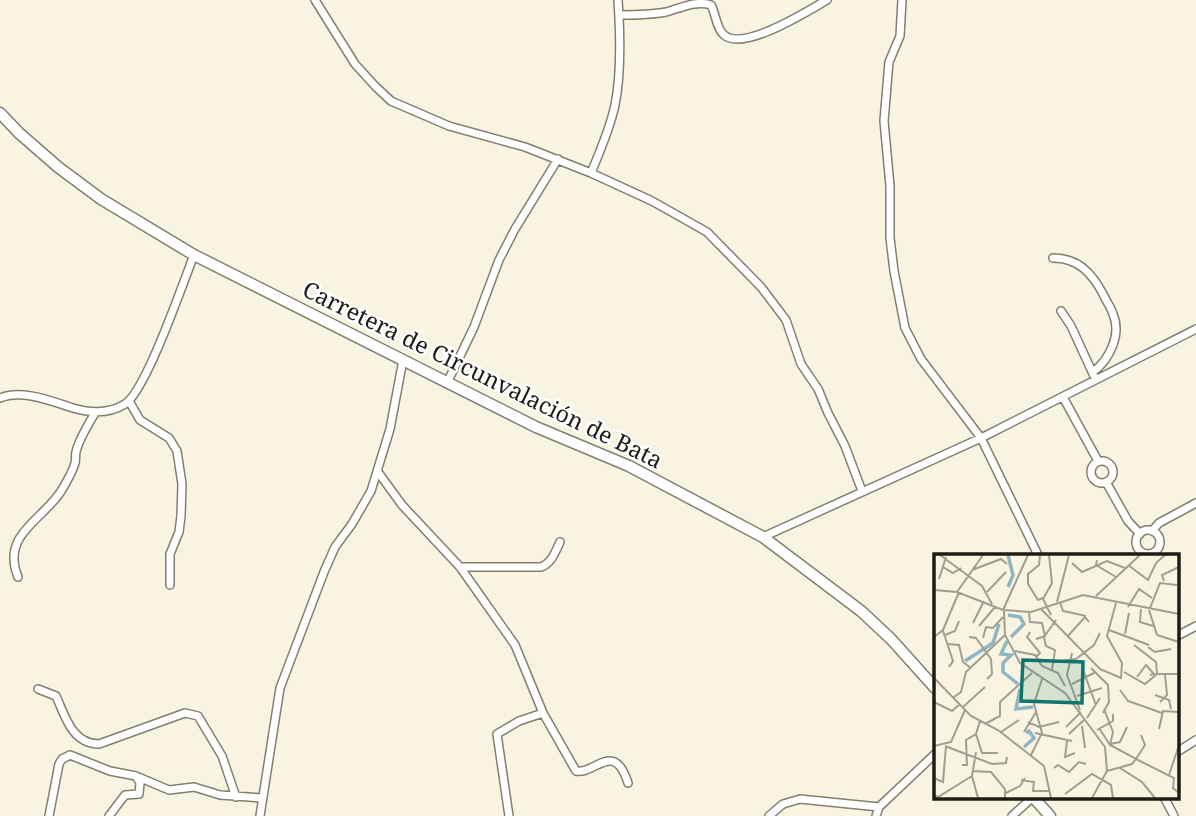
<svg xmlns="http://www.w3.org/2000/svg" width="1196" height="816" viewBox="0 0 1196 816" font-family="'Noto Serif',serif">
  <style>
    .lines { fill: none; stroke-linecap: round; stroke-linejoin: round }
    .minor-casing { stroke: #837f6e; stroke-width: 10 }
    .primary-casing { stroke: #837f6e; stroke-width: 13 }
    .minor { stroke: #fff; stroke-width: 7 }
    .primary { stroke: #fff; stroke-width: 10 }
    .labels { text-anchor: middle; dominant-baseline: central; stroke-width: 5; stroke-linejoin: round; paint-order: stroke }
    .street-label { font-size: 23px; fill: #1e1c16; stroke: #fff }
    .inset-river { fill: none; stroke: #8eb5c1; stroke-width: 3.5 }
    .inset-road { fill: none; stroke: #a19e90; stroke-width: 2 }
    .view { fill: #0f766e; fill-opacity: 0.15; stroke: #0f766e; stroke-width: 3.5 }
    .inset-edge { fill: none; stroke: #1e1c16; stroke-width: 3.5 }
  </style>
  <rect width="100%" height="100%" fill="#f9f4e2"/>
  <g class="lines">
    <!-- minor casing -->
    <g class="minor-casing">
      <path id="minor" d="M315,0l40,64 20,22 16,15 58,25 76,21 66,26 61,28 55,31 54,55 25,33 15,44 17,25 10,24 17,33 17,45
        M902,0l-2,36 -11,26 -5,59 6,65v52l4,33 11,57 16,31 60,79 57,117
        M619,15c16,0 31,0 47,-3 15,-4 30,-12 45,-7 5,9 5,23 13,30 20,17 85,-25 103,-35
        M591,173c9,-22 19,-44 24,-68 6,-29 5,-75 3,-105
        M1053,258c25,0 39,15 50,36 3,7 8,13 10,20 9,21 -4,46 -20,58
        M1061,311l10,15 23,50
        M448,381l26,-54 25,-67 16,-31 43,-70
        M1063,397l35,64
        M0,398c22,-9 51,3 73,10 17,5 36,6 52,-4 21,-13 58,-121 69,-149
        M129,401l11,19 29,18 8,13 5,33 -1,32 -2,16 -9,22v31
        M1091 472a11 11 0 1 1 22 0a11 11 0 1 1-22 0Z
        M378,472l24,33 58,62 55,78 28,68 33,58c19,4 38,-32 52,12
        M1106,482l22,39 12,13
        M1136 542a12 12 0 1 1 24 0a12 12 0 1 1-24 0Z
        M1152,531l7,-8 37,-20
        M763,537l218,-99 215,-109
        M460,567h81c11,-4 14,-15 19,-25
        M18,577c-18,-44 28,-58 45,-89 4,-7 10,-17 12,-25 1,-3 0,-7 1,-11 3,-13 12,-27 19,-39
        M1177,636l19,-10
        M38,689l18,7c9,20 16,48 43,48l86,-31 13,3 24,40 14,41
        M1177,752l19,-12
        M1164,797l10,19
        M49,816l10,-52 3,-5 8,-4 40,16 26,5 33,14 25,-3 26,8 42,3
        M109,816l16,-21 14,-1 1,-11 -4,-7
        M260,816l20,-128 44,-116 11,-25 17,-23 19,-33 19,-62 13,-69
        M509,816l-12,-82 22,-13 24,-8
        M769,816l14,-12 17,-5 79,8
        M876,816l3,-9 56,-53
        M1012,816l21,-19"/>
    </g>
    <!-- primary casing -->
    <g class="primary-casing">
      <path id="primary" d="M0,113l19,20 39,34 43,32 93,56 342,172 93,39 134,71 98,74 30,28 44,49
        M1033,797l17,19"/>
    </g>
    <!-- minor -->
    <use href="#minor" class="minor"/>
    <!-- primary -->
    <use href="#primary" class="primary"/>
  </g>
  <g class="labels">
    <!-- street labels -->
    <g class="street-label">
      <text transform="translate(483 374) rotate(26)">Carretera de Circunvalación de Bata</text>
    </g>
  </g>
  <!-- overview -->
  <g transform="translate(934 554)">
    <rect width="245" height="245" fill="#f9f4e2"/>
    <path class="inset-river" d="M74,33l5,-12 -5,-20M74,61l12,2 4,7 -13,13M73,87l-6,13 10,1 -8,8v9l15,12M31,107l28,-18 6,-19M86,135l-4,20 17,-2M90,193l10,-9 -5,-7 -3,2"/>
    <path class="inset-road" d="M6,1l42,31 10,18M106,1l-1,10 -11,9v10l10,16 5,-2M115,1l3,28 -9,16 8,16M163,6l-1,5 20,12M138,9l10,9 25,-11 18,7M194,11l20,15 8,-17 9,-8M9,13l10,6 8,-5M38,16l29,-11 6,5M5,25l7,-22M230,27l-2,-6 17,-8M0,36l23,2 46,18M23,38l26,-37M53,38l19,-20M162,42l44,-41M123,48l12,-47M126,48l3,9 23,5M194,53l11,-18 13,9M216,54l10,-25 17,2M107,55l59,60 21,9 1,-15 -15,-27 9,-33M207,55l-1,13 13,4M69,56l25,-55M70,56l27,2 52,-17 96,19M215,56l8,25M70,57l1,24 15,28 45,30 40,54 2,24 -15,27M95,59l1,9 12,1 3,13 -9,3M39,69l11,-22M45,72l16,-19M175,76l40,15M9,77l10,30 -4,6M96,78l-3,5 13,16 -4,4M191,80l4,-21M11,81l10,-4 4,-10M223,81l22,7M0,83l9,-7 16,-38M35,83l7,1 15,21 1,15 -5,5M133,83l18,-20 4,5M49,84l3,-11 7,1 10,-11M13,90l12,1 4,17 8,6M214,93l7,5 16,-3M81,97l20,4 7,11 16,7 7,13M138,99l-5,22 13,35M120,108l22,-3 18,-14 6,-12M157,114l17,17 1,17 -6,11M118,116l3,-20 -9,-4 -2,-9 12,-17M149,116l13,35M190,118l21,12 12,-10 -1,-12 -22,-17M223,120h22M203,123l9,-12 8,9 -4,1M0,124l37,38 27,14 46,36 7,32M138,130l24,-12M186,136l8,11 34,12M221,141l14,5 2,9M143,142l25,-8M20,143l7,-5 5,-20 39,-37M0,148l18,9 8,-7M226,148l7,-7 -2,-20M29,153l22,-20M170,155l9,23 -3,13M153,164l13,-20M94,168l11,5 20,-5M51,170l15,-8v-14l32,-29M148,172l3,22M132,173l15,-15M165,174l11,17 26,14 9,-14 -4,-10M225,175l4,-18 16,1M163,176l16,-9v-7M67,178l18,-12M90,178l12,-20M101,179l37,8M42,180l6,19h16M135,180l16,-15M133,187l-2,16 10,-4M176,190l10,-2 7,-15M0,192l17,-4 14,-32M11,192l47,18 14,-1 1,-6M97,201l11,-22 -8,-29 8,-25M28,211h5l-1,-25 10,-6 4,-13M120,214l4,-3 11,7 10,-10 7,2M186,214l22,14 13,16M38,217l19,1 14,17v9M173,217l25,-7 4,-5 38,19 -1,10 6,5M235,221l9,-27M38,222l6,22M0,224l9,4 3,-36M87,226l13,2 -1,9h17M72,239l14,-7 5,-8M131,240l27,-20 19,11 2,13M0,241l4,2 34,-21 4,-24"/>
    <path class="view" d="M89,106l60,2 -1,41 -61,-2z"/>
    <rect width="245" height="245" class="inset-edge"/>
  </g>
</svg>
